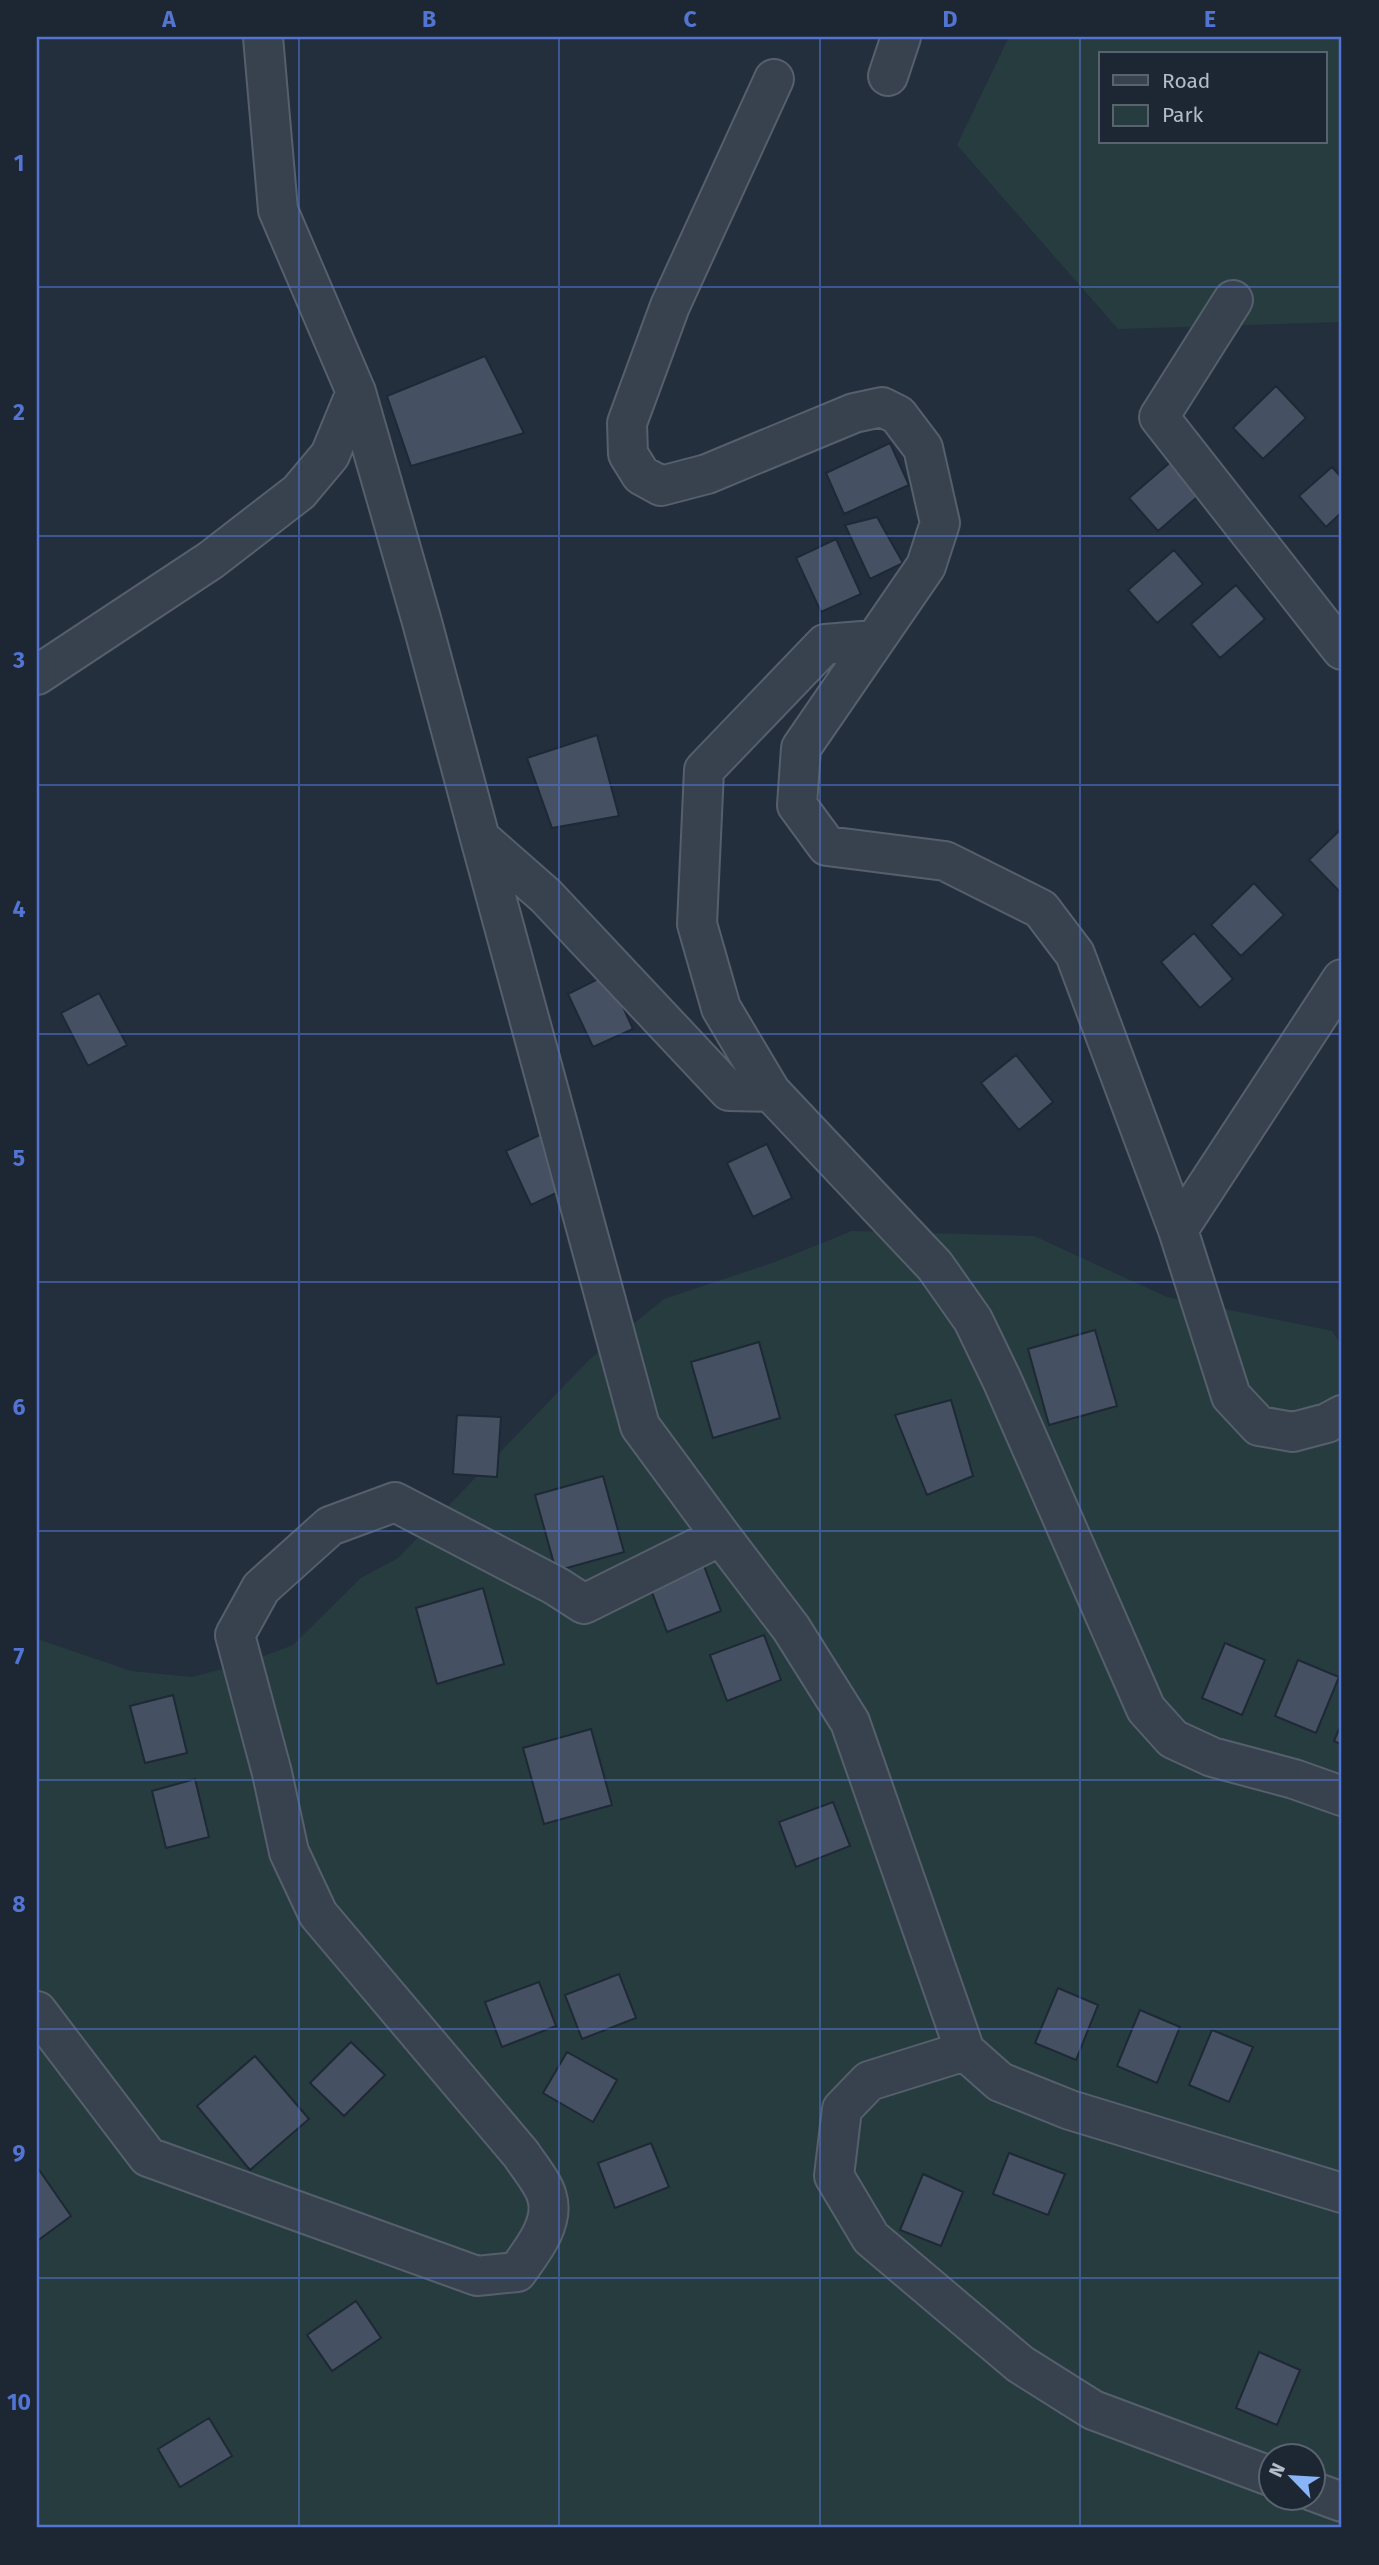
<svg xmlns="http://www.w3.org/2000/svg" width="1379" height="2565" viewBox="0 0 1379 2565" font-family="'Fira Sans',sans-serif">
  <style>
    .green { fill: #263c3f; fill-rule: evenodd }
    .building { fill: #455162; stroke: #1f2835; stroke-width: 2 }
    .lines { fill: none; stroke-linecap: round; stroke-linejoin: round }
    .minor-casing { stroke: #565f6c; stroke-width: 42 }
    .minor { stroke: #38414e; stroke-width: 38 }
    .grid { fill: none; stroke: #5274d3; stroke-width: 2; stroke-opacity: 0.55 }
    .neatline { fill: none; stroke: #5274d3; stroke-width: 2.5 }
    .grid-label { font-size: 23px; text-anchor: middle; font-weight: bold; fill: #5274d3 }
  </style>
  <rect width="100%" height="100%" fill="#242f3e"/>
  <!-- green -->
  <path class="green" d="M1009,37h333v285l-224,7 -161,-184zM1101,54h224v88h-224z
    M852,1231l182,5 133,61 165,34 10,15v1182h-1305v-889l94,32 61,6 53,-14 48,-18 68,-67 37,-20 192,-199 74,-60 111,-37zM1270,2456h42v42h-42z"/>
  <!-- building -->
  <path class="building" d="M485,356l39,77 -113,33 -24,-70z
    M1276,386l30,32 -43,41 -30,-31z
    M890,443l19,42 -65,29 -18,-41z
    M1174,459l29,33 -45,39 -29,-33z
    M1332,467l10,11v34l-16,15 -27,-31z
    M877,517l26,46 -33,16 -25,-54z
    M836,539l25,55 -40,18 -25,-54z
    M1174,550l29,34 -46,39 -29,-33z
    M1236,585l29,34 -45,39 -29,-34z
    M597,735l22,81 -67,12 -25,-70z
    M1342,828v62l-2,2 -31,-32z
    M1254,883l30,32 -43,41 -30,-31z
    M1194,933l39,46 -33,29 -39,-46z
    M608,974l25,55 -40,18 -25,-53z
    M99,993l28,52 -39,21 -27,-53z
    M1016,1055l37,47 -34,28 -38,-47z
    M546,1132l25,54 -40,19 -25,-54z
    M767,1144l25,54 -39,19 -26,-54z
    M1095,1330l22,76 -68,19 -21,-76z
    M759,1342l21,76 -67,20 -22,-76z
    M951,1400l22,76 -46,19 -32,-80z
    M457,1415l44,2 -4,60 -44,-3z
    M603,1476l21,76 -68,19 -21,-76z
    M704,1566l17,45 -54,21 -17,-45z
    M483,1588l21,76 -67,20 -21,-76z
    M764,1635l17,45 -54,21 -17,-46z
    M1225,1643l40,17 -23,55 -40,-17z
    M1298,1660l41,17 -23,56 -41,-17z
    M173,1695l14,58 -42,10 -15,-57z
    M1342,1722v23l-8,-4z
    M591,1729l21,76 -68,19 -21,-76z
    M195,1779l14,58 -43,11 -14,-57z
    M833,1802l17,44 -54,21 -17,-45z
    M619,1974l17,44 -54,21 -17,-44z
    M539,1982l17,44 -54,21 -17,-45z
    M1058,1988l40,17 -22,55 -41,-17z
    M1140,2010l40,17 -23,56 -40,-17z
    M1212,2030l41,17 -24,55 -40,-17z
    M351,2042l34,33 -41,41 -34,-33z
    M567,2052l50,28 -24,42 -50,-29z
    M255,2056l54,63 -59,51 -53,-64z
    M651,2143l18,44 -54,21 -17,-45z
    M1009,2153l56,21 -17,41 -55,-21z
    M37,2167l34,49 -34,25z
    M923,2174l40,18 -22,54 -41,-16z
    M356,2301l25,37 -49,33 -25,-36z
    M1259,2352l41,18 -23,55 -41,-17z
    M209,2418l23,38 -52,31 -22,-38z"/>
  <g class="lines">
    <!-- minor casing -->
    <g class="minor-casing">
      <path id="minor" d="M263,37l15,173 78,182 66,230 58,216 66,58 183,195 42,1
        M888,76l13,-39
        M774,79l-104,227 -43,117 1,31 13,21 20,11 46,-12 147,-61 28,-6 16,8 25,33 17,75 -14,43 -125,182 -4,57 30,41 118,15 96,48 34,45 103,276 53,166 28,30 34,6 34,-9 15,-8
        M1233,300l-74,117 183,233
        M874,640l-49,4 -121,126 -7,154 24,84 50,84 164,174 38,54 29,60 144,329 27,30 39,18 82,22 48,17
        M37,675l174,-115 88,-68 31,-37 26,-63
        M480,838l160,588 81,110
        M1178,1230l164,-251
        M37,2011l111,146 329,119 40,-4c14,-20 38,-48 30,-75 -3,-13 -19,-32 -26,-43l-203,-240 -29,-62 -17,-79 -37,-138 26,-47 69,-62 65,-24 161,84 28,18 137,-68 70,92 59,94 115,329 35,31 70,28 272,83
        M965,2051l-96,30 -27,28 -8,67 37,62 149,126 73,46 177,66
        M1312,2491l30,11"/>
    </g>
    <!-- minor -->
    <use href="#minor" class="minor"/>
  </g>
  <!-- grid -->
  <path class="grid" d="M299,37v2491M559,37v2491M820,37v2491M1080,37v2491M37,287h1305M37,536h1305M37,785h1305M37,1034h1305M37,1282h1305M37,1531h1305M37,1780h1305M37,2029h1305M37,2278h1305"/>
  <!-- border -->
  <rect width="1379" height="2565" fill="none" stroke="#1d2633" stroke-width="77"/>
  <!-- legend -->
  <rect x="1099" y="52" width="228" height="91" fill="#1d2633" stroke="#59626f" stroke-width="2"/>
  <rect x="1113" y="75" width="35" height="10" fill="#38414e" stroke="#59626f" stroke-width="2"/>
  <text x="1162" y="88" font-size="21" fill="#b4bcc9">Road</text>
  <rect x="1113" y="105" width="35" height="21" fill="#263c3f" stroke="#59626f" stroke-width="2"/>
  <text x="1162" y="122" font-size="21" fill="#b4bcc9">Park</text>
  <!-- north arrow -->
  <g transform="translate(1292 2477) rotate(295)"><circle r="33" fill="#1d2633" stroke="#59626f" stroke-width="2"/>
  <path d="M0-5L12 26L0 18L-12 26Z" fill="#8ab4f8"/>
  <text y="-10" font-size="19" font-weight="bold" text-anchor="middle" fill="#b4bcc9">N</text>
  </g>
  <rect x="38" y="38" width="1302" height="2488" class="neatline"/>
  <g class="grid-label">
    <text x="169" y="27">A</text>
    <text x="429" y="27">B</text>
    <text x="690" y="27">C</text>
    <text x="950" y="27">D</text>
    <text x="1210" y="27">E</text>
    <text x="19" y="171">1</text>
    <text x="19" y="420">2</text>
    <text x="19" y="668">3</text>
    <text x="19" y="917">4</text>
    <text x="19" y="1166">5</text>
    <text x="19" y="1415">6</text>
    <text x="19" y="1664">7</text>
    <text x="19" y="1912">8</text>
    <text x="19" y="2161">9</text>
    <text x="19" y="2410">10</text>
  </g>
</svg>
